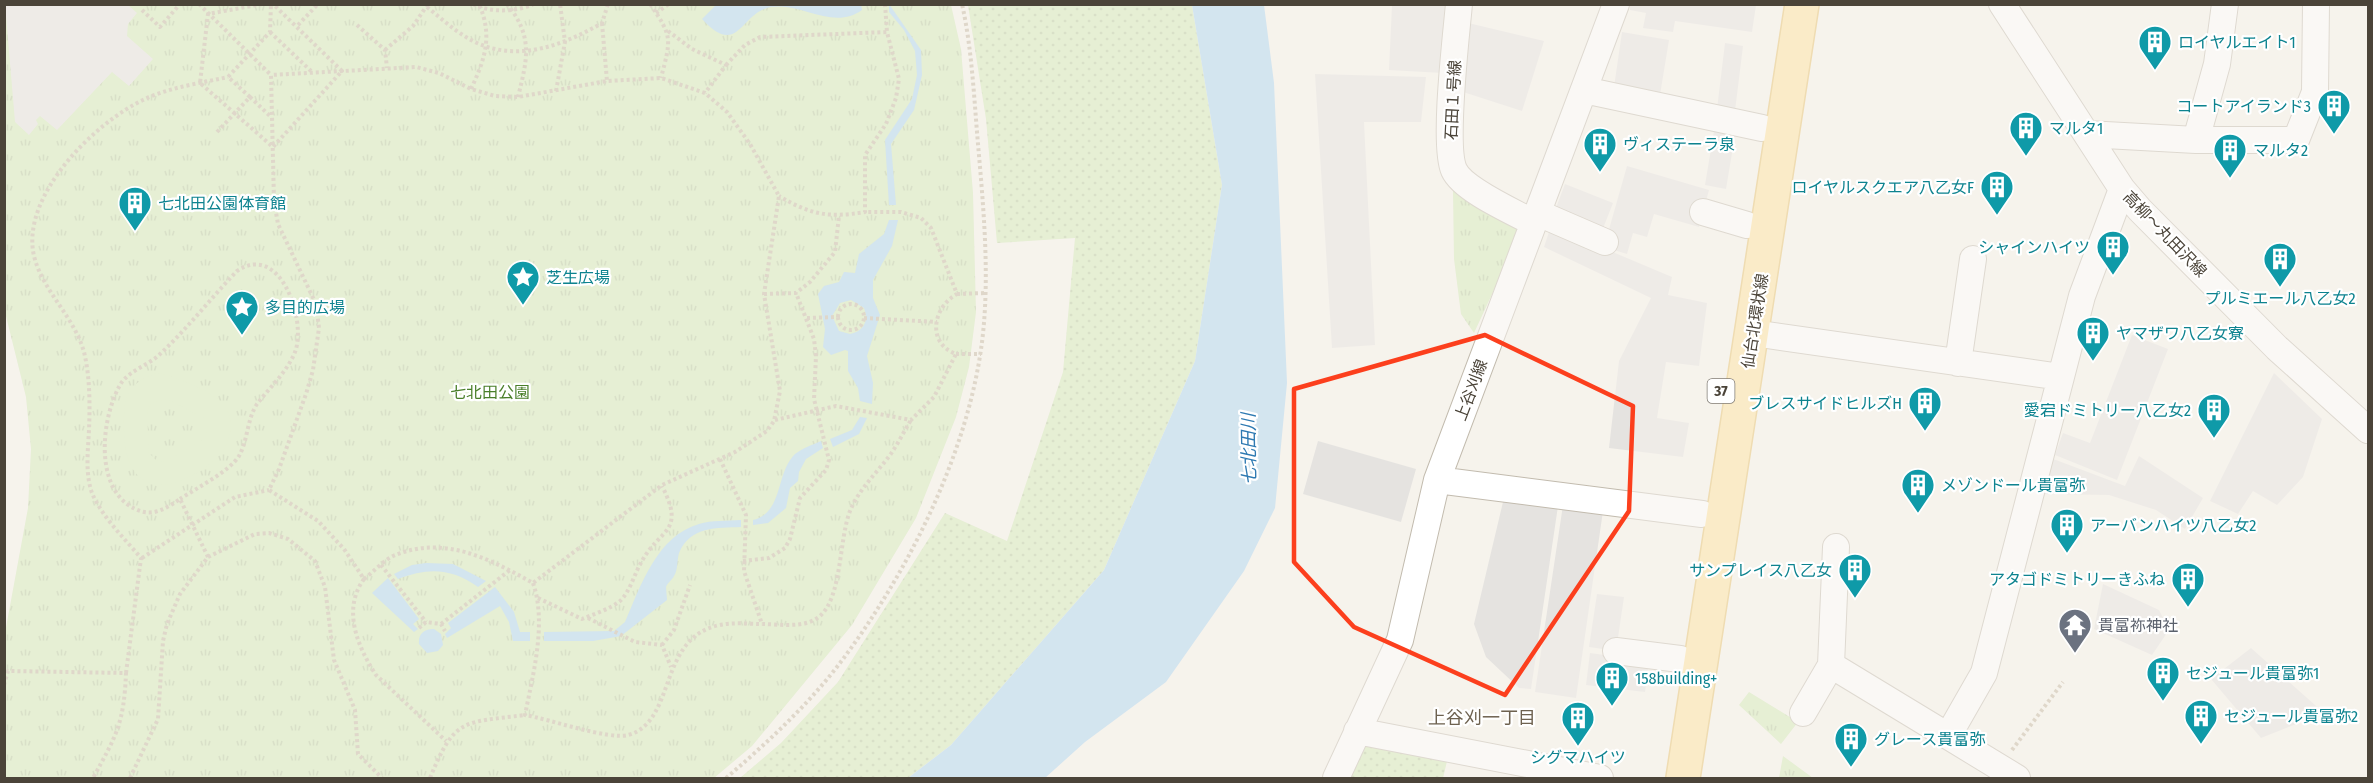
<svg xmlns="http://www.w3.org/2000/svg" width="2373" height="783" viewBox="0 0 2373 783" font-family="'Fira Sans Condensed','Noto Sans JP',sans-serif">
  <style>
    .grass { fill: url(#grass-dots) }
    .park { fill: url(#park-tufts) }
    .pitch { fill: #d2eab5; fill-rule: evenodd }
    .parking { fill: #e5e3e0 }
    .water { fill: #a9d4f2; fill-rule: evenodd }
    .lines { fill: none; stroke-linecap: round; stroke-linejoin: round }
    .minor-casing { stroke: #c2bbae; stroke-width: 28 }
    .major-casing { stroke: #e6c16a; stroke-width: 36 }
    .path { stroke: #c4b79f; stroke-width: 4; stroke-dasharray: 3 3; stroke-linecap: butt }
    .minor { stroke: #fff; stroke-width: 26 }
    .major { stroke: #ffe39c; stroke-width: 33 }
    .marked { fill: none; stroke: #fc3f1d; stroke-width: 4.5; stroke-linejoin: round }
    .labels { text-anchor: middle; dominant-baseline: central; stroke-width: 4.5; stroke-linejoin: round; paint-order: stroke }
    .shield { fill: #fff; stroke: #817c74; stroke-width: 1.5 }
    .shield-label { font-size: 15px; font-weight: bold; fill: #4b4439 }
    .culture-label { font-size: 16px; fill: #0d838f; stroke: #fff; text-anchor: start }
    .street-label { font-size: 16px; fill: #4b4439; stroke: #fff }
    .park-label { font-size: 16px; fill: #4a7f2a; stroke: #fff }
    .worship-label { font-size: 16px; fill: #5b616d; stroke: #fff; text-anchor: start }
    .water-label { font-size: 18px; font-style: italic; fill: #2e7ab2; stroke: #fff }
    .neighbourhood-label { font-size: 18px; fill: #6e6250; stroke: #fff }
  </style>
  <defs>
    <pattern id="grass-dots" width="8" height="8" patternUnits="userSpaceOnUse" patternTransform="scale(1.5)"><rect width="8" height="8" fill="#d2eab5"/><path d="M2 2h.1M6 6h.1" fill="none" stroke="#b6ca9c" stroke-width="1.8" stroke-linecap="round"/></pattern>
    <pattern id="park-tufts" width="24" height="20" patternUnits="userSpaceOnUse" patternTransform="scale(1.5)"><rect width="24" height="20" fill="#d2eab5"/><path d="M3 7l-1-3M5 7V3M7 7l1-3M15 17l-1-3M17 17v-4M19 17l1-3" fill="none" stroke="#b6ca9c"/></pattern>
  </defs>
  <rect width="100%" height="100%" fill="#f6f3ec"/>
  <!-- grass -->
  <path class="grass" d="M968,5h224l30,180 -27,176 -91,209 -153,175 -43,33h-168l41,-35 57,-61 107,-169 62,28 56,-169 12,-134 -78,5 -11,-124z
    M1357,731l91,26 -5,21h-104z"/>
  <!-- park -->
  <path class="park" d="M5,5h946l10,44 12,144 3,119 -7,55 -13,50 -40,101 -64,107 -100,121 -38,32h-709v-145l23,-125 3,-59 -5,-52 -21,-85z
    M1453,190l60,29 7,15 -46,99 -13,-19 -7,-55z
    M1749,692l49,30 -17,22 -42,-39z
    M1783,756l30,22h-34z"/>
  <!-- pitch -->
  <path class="pitch" d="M157,373c15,2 56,18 66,31 16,20 5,47 -13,60 -44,33 -85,29 -86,-33 0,-13 -1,-25 4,-37 6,-11 17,-17 29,-21zM167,399l39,20 2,10 -3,9 -40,24 -9,-2 -7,-7 -2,-42 4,-8z"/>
  <!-- parking -->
  <path class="parking" d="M5,4l123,1 9,8 -9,11 -1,12 26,23 -24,27 -17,-14 -55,58 -17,-14 -4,4 2,4 -9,11 -14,-13z
    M1392,5h53l-2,68 -54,-3z
    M1630,5l126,-1v1l-4,27 -77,-11 -2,11 -30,-4 3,-15 -16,-3z
    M1464,22l80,19 -22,70 -62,-20z
    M1622,32l47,8 -9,55 -46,-8z
    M1725,43l18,3 -8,65 -18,-2z
    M1315,74l111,3 -5,45h-57l11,223 -43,3z
    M1715,125l21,4 -10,60 -21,-4z
    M1627,166l82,24 -10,37 -45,-13 -7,23 -14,-4 -6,21 -23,-7z
    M1565,184l48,19 -11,28 -48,-18z
    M1551,226l121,51 -4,18 39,8 -8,63 -33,-4 -9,56 32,5 -6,34 -74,-9 10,-87 32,-63 -107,-51z
    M2132,335l36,14 -51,131 -62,-25 8,-22 27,10z
    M2274,373l48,46 -19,58 -26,28 -24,-14 -15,23 -28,-13z
    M1318,441l98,28 -15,53 -98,-28z
    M2139,456l64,42 -18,31 -29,-19 -47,-15 -69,-1 8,-37 77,29z
    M1503,502l55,4 -27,183 -12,-1 -33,-31 -12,-33z
    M1563,505l40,6 -27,187 -41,-6z
    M2103,584l56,26 10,20 -17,25 -58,-26z
    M1597,594l27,3 -8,54 -27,-4z
    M2251,648l73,65 -63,25 -50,-59z
    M1590,653l59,8 -4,31 -59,-7z"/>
  <!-- water -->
  <path class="water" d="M861,4l1,6c-29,21 -60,-8 -91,-3 -31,5 -32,52 -69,12l14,-14z
    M889,4l32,46 1,25 -8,35 -23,34 5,61h-7l-4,-65 27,-41 5,-24 -2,-24 -11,-21 -15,-18z
    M1192,5h72l10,78 13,300 -12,125 -31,63 -78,111 -81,60 -40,36h-137l43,-33 153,-175 91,-209 27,-176z
    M889,220h9l-6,26 -19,34v18l7,17 -13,41 6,27 -1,21 -12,-3 -2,-13 -10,-17v-20l-3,-1 -14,5 -8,-8 2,-18 -7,-35 6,-8 15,-4 5,-10 11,1 4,-19 25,-20zM851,300l13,8c5,13 0,23 -14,26l-11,-3 -7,-15 8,-13z
    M860,417l7,1 -8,16 -26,13 -3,-8 22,-9z
    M821,441l2,7 -17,11 -7,13 -1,9 -8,7 -4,20 -18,15 -15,2v-5c31,-8 22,-46 42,-66 8,-6 17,-9 26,-13z
    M741,520v7c-24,1 -51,-1 -62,26 -2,6 -1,17 -5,23 -2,4 -6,6 -8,11l1,13 -46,36 -28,5h-49v-9l70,-1 11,-9c16,-37 32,-86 74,-98 13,-4 28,-3 42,-4z
    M426,563l27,1 33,17 -8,6c-26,-19 -50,-20 -80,-8l-4,-5 18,-9z
    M388,578l31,41 -6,5 5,5 -4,3 -42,-39z
    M495,587l19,25 6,20h10v9h-17l-4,-19 -9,-16 -53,32 -2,-4 6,-6 -3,-5z
    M434,629l7,5 2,11 -5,6 -11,2 -8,-9c-1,-10 5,-15 15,-15z"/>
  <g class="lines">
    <!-- minor casing -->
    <g class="minor-casing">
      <path id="minor" d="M1459,4c-3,33 -16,141 -5,166 9,20 60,42 80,53
        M2002,4l120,185 18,21 137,138 91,82
        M1584,90l178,38
        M2087,134l109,6h100l19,-48 1,-88
        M2196,140l21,-76 8,-60
        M1703,212l44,13
        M1538,213l67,29
        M1753,333l308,44
        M1958,363l15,-104
        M1437,480l265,34
        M1616,651l64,8
        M1831,665l117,71
        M1803,713l28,-48 5,-118
        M1357,731l243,47
        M1336,778l64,-138 37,-160 179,-476
        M2017,778l-69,-42 36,-63 98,-377 40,-107"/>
    </g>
    <!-- major casing -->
    <g class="major-casing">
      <path id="major" d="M1683,778l119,-774"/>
    </g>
    <!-- path -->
    <path class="path" d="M199,4l72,71 3,126 4,23 38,80 3,24 -6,42 -7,24 -27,75 -10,21 49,31 26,28 20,30c9,-7 19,-18 29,-23 50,-22 97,3 140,27l129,-98 73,-33 32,-21 7,-10 6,-30 -16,-97 15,-98 -29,-52 -23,-32 -22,-19 -44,-15 -54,3 -89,16 -23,-1 -24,-7 -32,-16 -23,-6 -145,8
      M262,4l-54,10 -8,69 73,64 69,-76 -69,-67
      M473,4c17,9 43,8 61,0
      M507,4c27,33 20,56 11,93
      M650,4c23,33 21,35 11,74
      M885,4l2,28
      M427,7c16,13 31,27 50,36 42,19 87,2 125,-20l6,-19
      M142,10l18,17 20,-23
      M656,13l13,-9
      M602,23l5,58
      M298,25l20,-21
      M357,25l28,25 2,18
      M668,31l24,18 34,16 -21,28
      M270,32l41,39
      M385,50l28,-24 15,-22
      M726,65l19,-20 15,-8 127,-5 12,47 -3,19 -10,26 -21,31v57c-36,6 -54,3 -86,-16
      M471,89c14,-30 22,-53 8,-85
      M556,91l9,-49 -5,-38
      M250,97l-22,-20 42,-45 1,-28
      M217,132l33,-35 20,19
      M764,294l32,-1 14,-11 25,-30 4,-36
      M957,294l28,-1
      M838 317a13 13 0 1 1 26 0a13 13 0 1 1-26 0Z
      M807,318l30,-1
      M864,318l73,4
      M956,354h25
      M775,420l61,-14 75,14 23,-23 22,-43c-30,-11 -23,-47 1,-60l-26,-66 -10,-10 -20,-6h-36
      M720,459l26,56 -2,56 18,53c17,0 43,5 58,-8 22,-19 19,-77 30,-105 9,-22 26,-37 40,-56 8,-11 14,-24 21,-35
      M208,557l47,-23 14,-1 19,6 27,22 10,26 9,73 21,50 3,44 24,24
      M142,558l93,-61 34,-7
      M743,561l26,-3 16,-10 5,-9 10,-41 26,-28 3,-10 -15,-61 2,-43 -2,-17 -18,-46
      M381,565l45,57
      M364,579c-22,30 -7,67 12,96l70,66
      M533,583c14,40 0,91 -8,132 24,4 83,25 103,20 49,-13 29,-98 92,-110 13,-3 29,-1 42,-1
      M538,598l44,21c12,-5 28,-10 38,-18 10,-9 15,-29 22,-40 18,-33 44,-28 20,-75
      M588,618l47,24 27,3 9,22
      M441,624l69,-54
      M419,628l7,-6 15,2 4,7
      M662,645l12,-15 16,-45
      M126,673l15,-115c-16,-19 -39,-41 -49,-65 -7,-20 -4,-42 -3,-63 1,-25 1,-54 -5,-78 -10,-36 -41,-60 -50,-96 -14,-60 61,-134 111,-157 26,-12 56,-16 83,-22
      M4,685l4,-14 118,2c-2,51 -10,63 -33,105
      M2012,750l51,-68
      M130,778l28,-59 5,-78 4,-17 13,-30 28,-37 -28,-58c-19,13 -32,20 -53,5 -32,-24 -25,-87 -7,-119 8,-14 27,-19 39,-30 28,-26 52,-57 78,-84 44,-30 70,51 58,81 -8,20 -25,35 -38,52 -10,15 -9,36 -18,52 -9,15 -44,33 -59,43
      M430,778c25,-61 33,-55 95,-63
      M726,778c40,-34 82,-73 114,-115 65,-86 123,-200 140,-307 11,-68 4,-143 -2,-212 -4,-46 -6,-95 -16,-140"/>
    <!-- minor -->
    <use href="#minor" class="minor"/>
    <!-- major -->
    <use href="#major" class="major"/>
  </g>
  <!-- marked area -->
  <path d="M0 0H2373V783H0ZM1485,335l148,71 -4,105 -124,184 -151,-68 -60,-65v-173z" fill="#f6f3ec" fill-opacity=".55" fill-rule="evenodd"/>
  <path class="marked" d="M1485,335l148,71 -4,105 -124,184 -151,-68 -60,-65v-173z"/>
  <!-- icons -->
  <defs>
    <g id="building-pin" transform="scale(1.725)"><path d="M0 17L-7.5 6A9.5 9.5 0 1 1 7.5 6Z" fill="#0f9aa8" stroke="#fff"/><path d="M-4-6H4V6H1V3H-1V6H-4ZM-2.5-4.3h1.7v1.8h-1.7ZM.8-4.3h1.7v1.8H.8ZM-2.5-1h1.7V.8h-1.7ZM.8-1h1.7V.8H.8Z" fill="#fff"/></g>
    <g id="sight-pin" transform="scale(1.725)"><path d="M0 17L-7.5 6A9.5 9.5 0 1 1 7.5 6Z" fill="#0f9aa8" stroke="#fff"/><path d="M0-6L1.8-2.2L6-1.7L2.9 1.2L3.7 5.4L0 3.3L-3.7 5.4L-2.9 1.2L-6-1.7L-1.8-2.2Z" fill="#fff"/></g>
    <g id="temple-pin" transform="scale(1.725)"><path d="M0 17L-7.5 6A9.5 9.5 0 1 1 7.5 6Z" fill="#6b7280" stroke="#fff"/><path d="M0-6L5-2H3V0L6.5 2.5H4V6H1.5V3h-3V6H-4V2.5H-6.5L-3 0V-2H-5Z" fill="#fff"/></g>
  </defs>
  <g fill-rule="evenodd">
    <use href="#building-pin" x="2155" y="42"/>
    <use href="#building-pin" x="2334" y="106"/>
    <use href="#building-pin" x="2026" y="128"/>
    <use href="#building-pin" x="1600" y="144"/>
    <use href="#building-pin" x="2230" y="150"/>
    <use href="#building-pin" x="1997" y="187"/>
    <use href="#building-pin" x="135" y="203"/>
    <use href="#building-pin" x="2113" y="247"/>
    <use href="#building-pin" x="2280" y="259"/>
    <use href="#sight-pin" x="523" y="277"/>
    <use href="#sight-pin" x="242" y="307"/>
    <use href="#building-pin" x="2093" y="333"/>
    <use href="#building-pin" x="1925" y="403"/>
    <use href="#building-pin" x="2214" y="410"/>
    <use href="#building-pin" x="1918" y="485"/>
    <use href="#building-pin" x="2067" y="525"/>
    <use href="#building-pin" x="1855" y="570"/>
    <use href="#building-pin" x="2188" y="579"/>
    <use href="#temple-pin" x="2075" y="625"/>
    <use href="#building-pin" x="2163" y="673"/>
    <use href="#building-pin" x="1612" y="678"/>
    <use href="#building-pin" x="2201" y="716"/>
    <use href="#building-pin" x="1578" y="718"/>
    <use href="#building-pin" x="1851" y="739"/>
  </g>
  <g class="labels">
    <!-- shield labels -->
    <rect class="shield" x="1707.5" y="379" width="27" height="24" rx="4.5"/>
    <g class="shield-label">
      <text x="1721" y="391">37</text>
    </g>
    <!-- culture labels -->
    <g class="culture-label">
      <text x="2178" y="42">ロイヤルエイト1</text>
      <text x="2311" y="106" text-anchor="end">コートアイランド3</text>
      <text x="2049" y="128">マルタ1</text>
      <text x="1623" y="144">ヴィステーラ泉</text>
      <text x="2253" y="150">マルタ2</text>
      <text x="1974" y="187" text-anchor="end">ロイヤルスクエア八乙女F</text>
      <text x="158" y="203">七北田公園体育館</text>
      <text x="2090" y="247" text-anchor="end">シャインハイツ</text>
      <text x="546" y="277">芝生広場</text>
      <text x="2280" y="298" text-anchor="middle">プルミエール八乙女2</text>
      <text x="265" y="307">多目的広場</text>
      <text x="2116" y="333">ヤマザワ八乙女寮</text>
      <text x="1902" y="403" text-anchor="end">ブレスサイドヒルズH</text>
      <text x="2191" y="410" text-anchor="end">愛宕ドミトリー八乙女2</text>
      <text x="1941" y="485">メゾンドール貴富弥</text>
      <text x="2090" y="525">アーバンハイツ八乙女2</text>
      <text x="1832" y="570" text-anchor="end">サンプレイス八乙女</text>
      <text x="2165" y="579" text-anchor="end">アタゴドミトリーきふね</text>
      <text x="2186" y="673">セジュール貴富弥1</text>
      <text x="1635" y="678">158building+</text>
      <text x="2224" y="716">セジュール貴富弥2</text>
      <text x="1874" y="739">グレース貴富弥</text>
      <text x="1578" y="757" text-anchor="middle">シグマハイツ</text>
    </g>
    <!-- street labels -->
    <g class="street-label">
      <text transform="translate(1453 100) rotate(-87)">石田１号線</text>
      <text transform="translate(2165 234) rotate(46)">高柳～丸田沢線</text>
      <text transform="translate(1755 321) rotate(-81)">仙台北環状線</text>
      <text transform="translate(1471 390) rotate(-69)">上谷刈線</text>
    </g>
    <!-- park labels -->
    <g class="park-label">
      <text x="490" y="392">七北田公園</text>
    </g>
    <!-- worship labels -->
    <g class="worship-label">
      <text x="2098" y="625">貴富祢神社</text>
    </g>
    <!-- water labels -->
    <g class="water-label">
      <text transform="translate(1249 449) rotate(-91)">七北田川</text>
    </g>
    <!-- neighbourhood labels -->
    <g class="neighbourhood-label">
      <text x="1482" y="718">上谷刈一丁目</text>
    </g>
  </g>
  <!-- border -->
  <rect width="2373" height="783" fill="none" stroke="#4b4439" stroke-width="12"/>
</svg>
